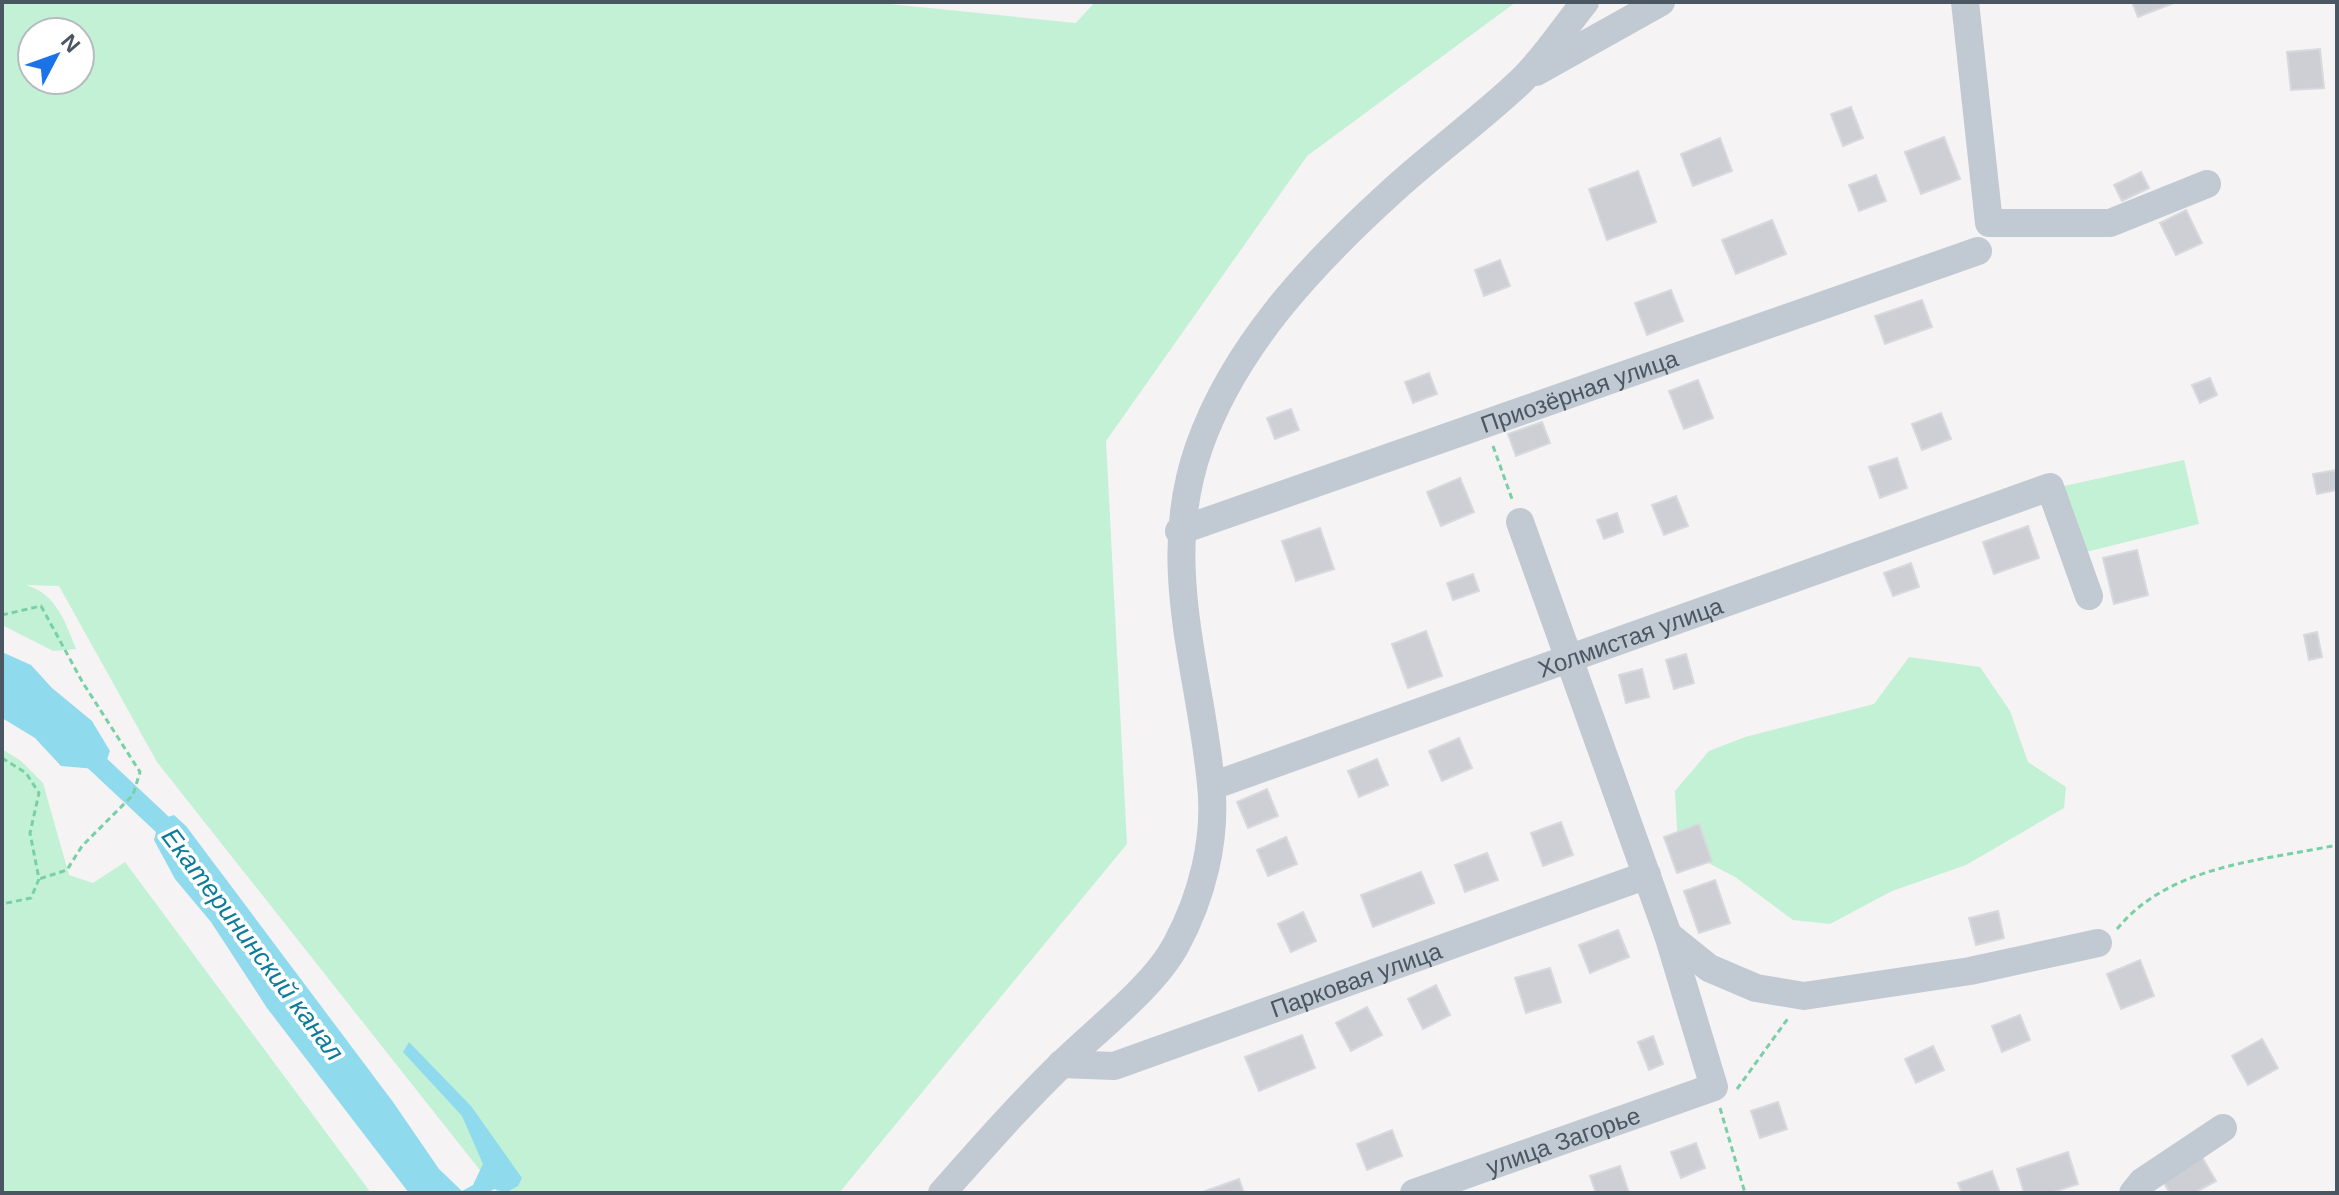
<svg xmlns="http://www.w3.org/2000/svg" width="2339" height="1195" viewBox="0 0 2339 1195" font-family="Helvetica,sans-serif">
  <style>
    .green { fill: #c3f1d5; fill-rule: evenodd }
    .water { fill: #90daee }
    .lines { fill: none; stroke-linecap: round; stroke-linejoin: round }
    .canal { stroke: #90daee; stroke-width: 20 }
    .building { fill: #cdcfd5; stroke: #d7d9de; stroke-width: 2 }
    .path { stroke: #7ad0a6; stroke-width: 3; stroke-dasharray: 6 4; stroke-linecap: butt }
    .minor { stroke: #c1cad2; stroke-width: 28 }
    .labels { text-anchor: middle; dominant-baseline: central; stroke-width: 7; stroke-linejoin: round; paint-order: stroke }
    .street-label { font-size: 24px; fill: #4a5661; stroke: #fff }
    .water-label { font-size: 26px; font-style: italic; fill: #0c7c9b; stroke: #fff }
  </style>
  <rect width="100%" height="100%" fill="#f5f3f3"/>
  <!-- green -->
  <path class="green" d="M2,2h868l206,21 19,-21h421l-209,154 -201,285 21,403 -288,349h-341l-341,-431 -98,-176 -33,-1c30,9 39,36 50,64l-23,2 -51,-26zM32,32h48v48h-48z
    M2184,460l15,64 -121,30 -19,-67z
    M1909,657l71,10 30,44 18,51 38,25 -2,21 -98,57 -74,26 -62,33 -37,-4 -58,-43 -57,-30 -3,-56 34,-40 36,-14 129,-33z
    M2,749l19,12 22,22 26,92 24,8 32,-21 246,331h-369z"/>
  <!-- water -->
  <path class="water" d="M2,652l29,13 21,23 40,33 18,30 -4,11 -10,7 -35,-3 -26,-28 -33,-20z
    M174,815l12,11 207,276 46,67 23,22 11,-6 10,-21 -21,-48 -59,-64 6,-10 62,64 51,72 -4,8 -13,7 -10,-4 -9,4h-77l-142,-185 -56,-86 -36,-43 -21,-39 5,-20z"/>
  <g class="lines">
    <!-- canal -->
    <path class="canal" d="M82,749l96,90"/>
  </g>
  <!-- building -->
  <path class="building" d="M2132,2h44l-38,15z
    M2320,49l4,39 -33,2 -4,-38z
    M1851,107l12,31 -20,8 -12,-32z
    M1944,137l16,42 -39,15 -16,-42z
    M1720,138l12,33 -39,15 -12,-32z
    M1638,171l18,51 -49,18 -18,-51z
    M2141,172l8,16 -27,13 -8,-16z
    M1876,175l10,26 -27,10 -10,-26z
    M2186,210l16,33 -26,12 -16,-32z
    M1772,220l14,34 -50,20 -14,-34z
    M1500,260l10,26 -26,10 -9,-26z
    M1671,290l12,31 -36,14 -12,-32z
    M1922,300l10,27 -47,17 -10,-28z
    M1429,373l8,21 -24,9 -8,-21z
    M2210,378l7,17 -17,8 -8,-18z
    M1698,380l15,38 -29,11 -15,-38z
    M1291,409l8,21 -24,9 -8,-21z
    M1941,413l10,26 -29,11 -10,-26z
    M1542,422l8,21 -34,13 -8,-22z
    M1897,458l10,30 -27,10 -11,-31z
    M2337,470v20l-20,4 -4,-20z
    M1460,478l14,34 -33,14 -14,-34z
    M1676,496l12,30 -24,9 -12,-30z
    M1617,513l6,19 -19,7 -7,-19z
    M2028,526l11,32 -45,16 -11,-32z
    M1320,528l14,41 -38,12 -14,-40z
    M2137,550l11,45 -34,9 -11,-46z
    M1911,563l8,24 -26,9 -9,-23z
    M1473,574l6,17 -26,9 -6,-17z
    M1426,631l16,45 -34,12 -16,-44z
    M2317,632l5,25 -13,3 -5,-25z
    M1686,654l8,29 -20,6 -8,-29z
    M1642,669l7,28 -23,6 -7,-28z
    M1459,738l13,30 -30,13 -13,-30z
    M1377,759l11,26 -29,12 -11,-26z
    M1267,789l11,27 -30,12 -11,-26z
    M1561,822l12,33 -30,11 -12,-33z
    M1699,824l13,37 -35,12 -13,-36z
    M1286,837l11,27 -29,12 -11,-26z
    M1487,853l11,27 -33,12 -10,-27z
    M1421,872l13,31 -61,24 -12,-32z
    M1715,880l15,43 -31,10 -15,-42z
    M1998,911l6,27 -28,7 -7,-27z
    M1303,912l13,29 -25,11 -13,-28z
    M1618,930l11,27 -39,16 -11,-28z
    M2140,960l14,36 -33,13 -14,-35z
    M1550,968l11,34 -35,11 -11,-35z
    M1436,985l14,30 -27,14 -15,-30z
    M1367,1007l15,28 -31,16 -15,-28z
    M2020,1015l10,25 -28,12 -10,-26z
    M1302,1035l13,33 -56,23 -14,-34z
    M1653,1036l10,28 -14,6 -11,-28z
    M2262,1039l16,29 -30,17 -16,-29z
    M1933,1046l11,24 -28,13 -11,-24z
    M1778,1102l9,27 -27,9 -9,-27z
    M1392,1130l10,26 -35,14 -10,-26z
    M1696,1143l9,25 -24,10 -10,-26z
    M2068,1152l10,32 -28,9h-26l-7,-24z
    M2202,1157l14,24 -22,12h-24l-8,-13z
    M1620,1166l9,27h-33l-6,-17z
    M1992,1171l8,22h-38l-4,-10z
    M1239,1179l5,14h-38l-1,-2z"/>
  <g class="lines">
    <!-- path -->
    <path class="path" d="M1493,446l19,53
      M2,615l39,-9 42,77 57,89 -7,23 -51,51 -15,24 -28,9
      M2,758l24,15 13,20 -9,40 9,46 -8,19 -29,6
      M2117,929c52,-64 144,-68 220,-84
      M1737,1089l52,-72
      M1720,1108l25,85"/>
    <!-- minor -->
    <g class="minor">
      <path d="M1965,2l24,221h121l97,-39"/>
      <path d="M1536,72l125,-70"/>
      <path id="s1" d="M1179,531l799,-280"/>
      <path id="s2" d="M1212,786l838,-299 39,109"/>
      <path d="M1668,935l41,33 47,20 48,8 166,-25 128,-28"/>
      <path id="s3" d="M1061,1064l53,2 533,-191"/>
      <path d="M942,1193c40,-45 80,-91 124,-133 34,-33 88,-74 110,-115 26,-48 41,-106 35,-161 -11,-116 -53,-220 -12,-337 35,-100 112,-182 190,-253 42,-39 90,-73 132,-113 24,-23 43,-53 64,-79"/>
      <path id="s4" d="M1414,1193l300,-106 -46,-152 -148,-413"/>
      <path d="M2133,1193l9,-11 81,-54"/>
    </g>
  </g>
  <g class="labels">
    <!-- street labels -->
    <g class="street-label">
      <text stroke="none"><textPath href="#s1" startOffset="424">Приозёрная улица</textPath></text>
      <text stroke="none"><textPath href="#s2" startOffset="444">Холмистая улица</textPath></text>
      <text stroke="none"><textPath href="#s3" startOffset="310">Парковая улица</textPath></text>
      <text stroke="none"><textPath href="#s4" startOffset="158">улица Загорье</textPath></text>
    </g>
    <!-- water labels -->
    <g class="water-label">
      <text transform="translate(253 944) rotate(53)">Екатерининский канал</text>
    </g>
  </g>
  <!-- border -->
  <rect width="2339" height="1195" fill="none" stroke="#4a5661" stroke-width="8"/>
  <!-- north arrow -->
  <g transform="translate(56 56) rotate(49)"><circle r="38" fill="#ffffff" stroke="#b7bbc0" stroke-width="2"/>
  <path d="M0-6L14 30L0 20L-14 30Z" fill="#1a73e8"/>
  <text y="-12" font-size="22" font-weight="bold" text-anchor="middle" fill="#4a5661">N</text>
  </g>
</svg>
